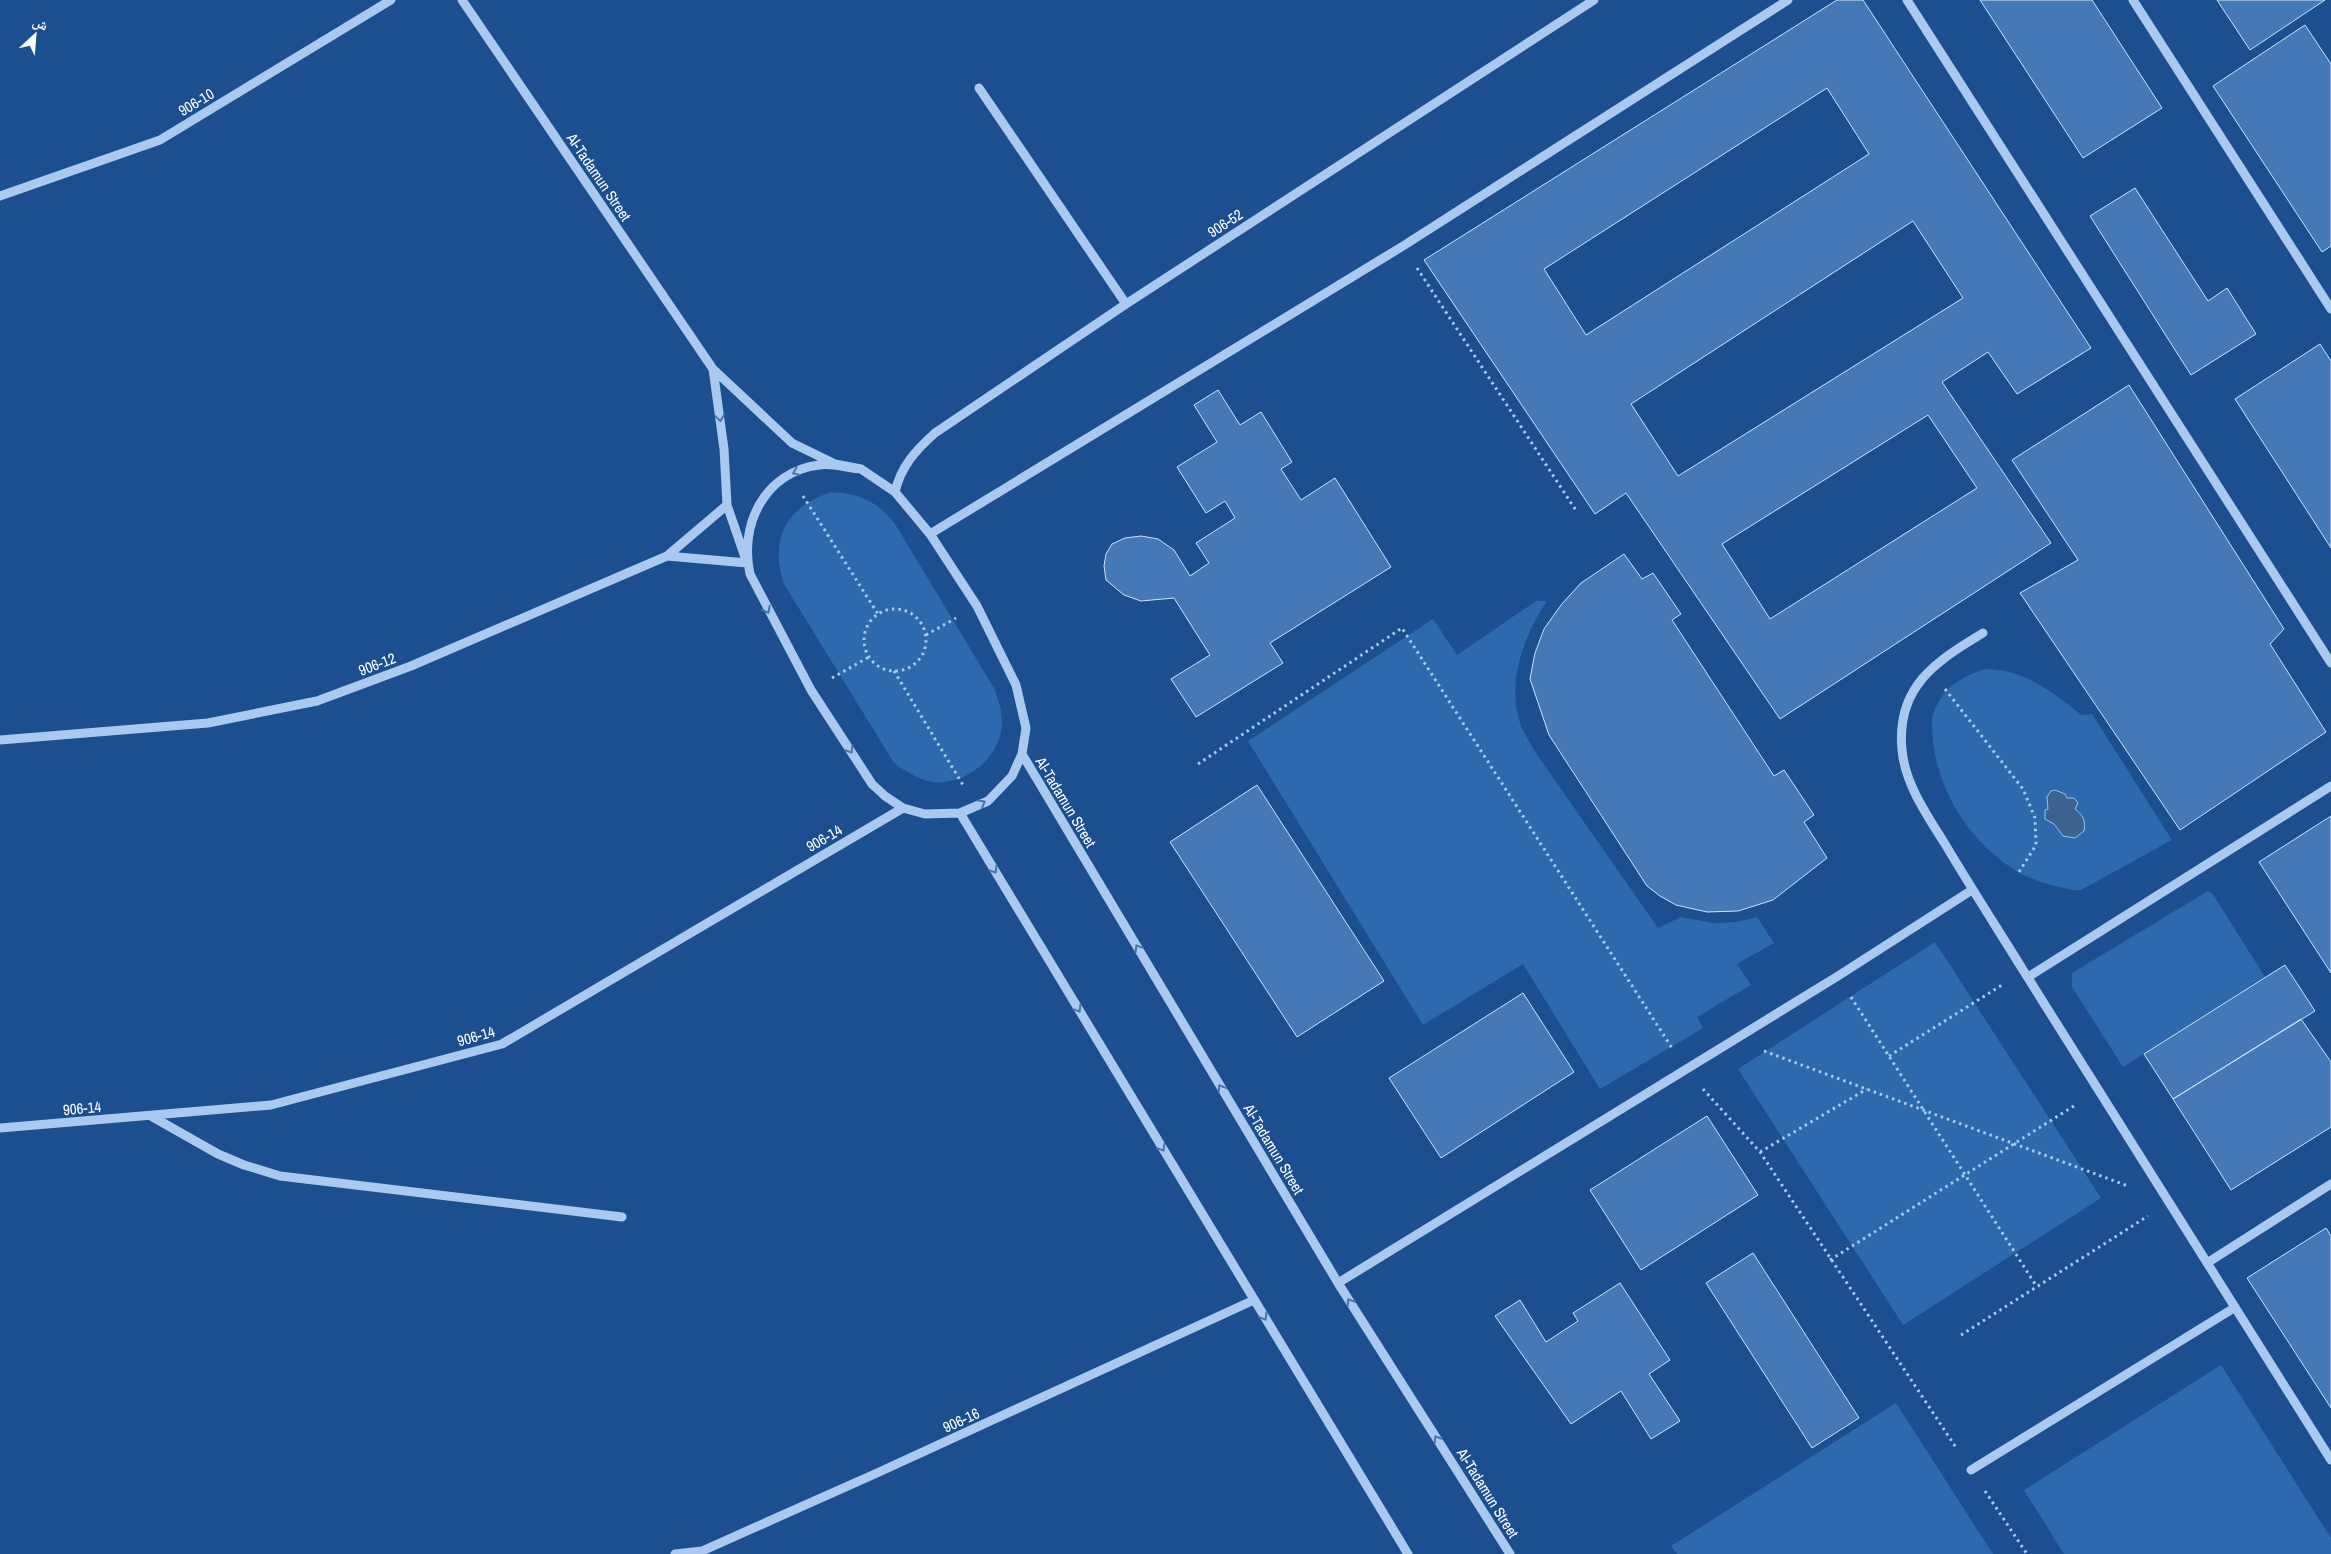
<svg xmlns="http://www.w3.org/2000/svg" width="2331" height="1554" viewBox="0 0 2331 1554" font-family="'Archivo Narrow','Noto Naskh Arabic',sans-serif">
  <style>
    .green { fill: #2e69ad }
    .water { fill: #3c6290; stroke: #9cc4f0 }
    .building { fill: #4478b7; stroke: #cfe3fa; fill-rule: evenodd }
    .lines { fill: none; stroke-linecap: round; stroke-linejoin: round }
    .path { stroke: #a9c9ee; stroke-width: 3; stroke-dasharray: 2.5 4; stroke-linecap: butt }
    .minor { stroke: #a9c9ee; stroke-width: 9 }
    .oneway { stroke: #4674ac }
    .labels { text-anchor: middle; dominant-baseline: central; stroke-width: 4; stroke-linejoin: round; paint-order: stroke }
    .street-label { font-size: 15px; fill: #fff; stroke: #1b4f8f }
  </style>
  <rect width="100%" height="100%" fill="#1b4f8f"/>
  <!-- green -->
  <path class="green" d="M831,492c30,2 46,9 64,32l99,164c5,13 8,23 8,37 -2,34 -40,64 -74,56 -13,-4 -23,-10 -34,-18l-110,-179c-15,-46 2,-76 47,-92z
    M1536,601h11c-24,36 -41,83 -26,125 4,10 12,21 17,30l120,172 23,-11 32,6 24,-1 20,-5 17,26 -37,21 14,21 -54,32 6,11 -103,61 -77,-125 -100,61 -175,-284 185,-122 24,36z
    M1986,669c37,0 67,23 95,46l11,-1 80,126 -91,50h-7c-22,-4 -46,-10 -64,-23 -42,-29 -72,-76 -77,-127 -1,-11 -3,-23 3,-33 9,-21 29,-32 50,-38z
    M2208,891l4,2 53,84 -142,90 -51,-80v-14z
    M1935,942l166,256 -198,127 -165,-256z
    M2221,1365l110,173v16h-267l-40,-64z
    M1896,1403l97,151h-316l-6,-8z"/>
  <!-- water -->
  <path class="water" d="M2055,790l10,4 2,4h7l4,5 -3,6c8,6 11,12 9,22l-9,7 -12,-2 -9,-12 -9,-5v-9l3,-1 -1,-12 4,-6z"/>
  <!-- building -->
  <path class="building" d="M1837,0h26l228,348 -74,46 -29,-42 -46,30 109,161 -271,176 -154,-226 -31,21 -171,-254zM1827,88l42,66 -283,181 -42,-66zM1913,221l50,77 -285,178 -47,-72zM1928,415l49,73 -207,131 -48,-75z
    M1980,0h112l70,108 -79,50z
    M2217,0h108l-75,50z
    M2305,25l26,39v182l-9,6 -109,-166z
    M2135,188l73,113 19,-13 29,46 -65,41 -101,-159z
    M2320,344l11,17v187l-96,-149z
    M2129,385l155,244 -14,15 56,88 -146,98 -160,-237 58,-33 -66,-100z
    M1218,390l22,35 21,-13 31,50 -11,7 20,31 34,-22 56,89 -121,76 13,20 -87,54 -25,-38 39,-24 -36,-57 -33,3 -17,-6 -18,-15 -2,-14 2,-12 6,-10 13,-6 16,-2 17,3 16,11 16,26 19,-13 -13,-20 39,-25 -10,-17 -19,12 -29,-46 40,-25 -23,-37z
    M1624,554l18,25 11,-6 28,41 -9,6 102,156 10,-6 30,45 -10,7 23,36 -54,42 -35,11 -31,1 -31,-7 -16,-9 -13,-10 -98,-151 -19,-56 5,-26 9,-24 17,-24 20,-22z
    M1257,785l127,196 -87,56 -127,-195z
    M2331,816v157l-72,-111z
    M2285,965l30,46 -142,88 -29,-45z
    M1523,993l51,79 -133,86 -52,-80z
    M2301,1019l30,43v65l-100,63 -58,-91z
    M1707,1116l51,79 -117,75 -51,-80z
    M2326,1228l5,8v172l-84,-130z
    M1753,1253l106,165 -47,30 -106,-165z
    M1620,1283l50,77 -21,14 31,47 -29,18 -30,-48 -50,33 -76,-108 25,-16 26,42 32,-21 -5,-8z"/>
  <g class="lines">
    <!-- path -->
    <path class="path" d="M1417,268l160,244
      M803,496l75,118
      M864 640a31 31 0 1 1 62 0a31 31 0 1 1-62 0Z
      M926,635l30,-17
      M894,671l69,114
      M832,678l37,-21
      M1945,689l78,100 12,29 1,27 -17,27
      M1198,764l204,-136 270,420
      M1851,997l186,290
      M1764,1051l364,135
      M1889,1056l113,-71
      M1703,1089l57,63 197,297
      M1760,1152l107,-63
      M1830,1260l247,-156
      M1961,1335l187,-119
      M1985,1491l42,63"/>
    <!-- minor -->
    <path class="minor" d="M462,0l251,369 79,74 43,21 26,5 34,23 35,42 47,72 39,79 10,43 -4,26 -10,22 -24,25 -28,12 -35,1 -22,-6 -18,-12 -13,-12 -61,-94 -61,-116c-11,-50 15,-102 69,-109 12,-2 29,3 42,4
      M1907,0l424,663
      M2133,0l198,309
      M979,88l147,216
      M0,196l160,-56 231,-140
      M895,492c6,-26 21,-42 40,-59l191,-129 468,-304
      M930,534l473,-288 385,-246
      M667,556l80,7 -20,-58 -3,-56 -11,-80
      M1983,633c-48,29 -87,54 -81,117 3,34 25,65 43,94 25,42 52,84 78,126 102,163 204,327 308,490
      M0,740l208,-17 109,-22 94,-35 256,-110 60,-51
      M1022,754l316,529 172,271
      M960,813l448,741
      M2028,977l303,-191
      M151,1116l67,38 26,11 36,11 342,41
      M0,1128l271,-23 231,-61 401,-236
      M2207,1263l124,-79
      M1338,1283l500,-307 134,-86
      M1971,1470l263,-162
      M675,1554l27,-3 175,-78 377,-173"/>
  </g>
  <!-- one-way arrows -->
  <defs><path id="oneway-chevron" d="M-2-3.5L2.5 0L-2 3.5" fill="none" stroke-width="1.6" stroke-linecap="round" stroke-linejoin="round" transform="scale(1.25)"/></defs>
  <g class="oneway">
    <use href="#oneway-chevron" transform="translate(720 418) rotate(82)"/>
    <use href="#oneway-chevron" transform="translate(796 472) rotate(158)"/>
    <use href="#oneway-chevron" transform="translate(767 610) rotate(62)"/>
    <use href="#oneway-chevron" transform="translate(850 750) rotate(57)"/>
    <use href="#oneway-chevron" transform="translate(982 803) rotate(-31)"/>
    <use href="#oneway-chevron" transform="translate(994 870) rotate(59)"/>
    <use href="#oneway-chevron" transform="translate(1138 948) rotate(-121)"/>
    <use href="#oneway-chevron" transform="translate(1078 1009) rotate(59)"/>
    <use href="#oneway-chevron" transform="translate(1221 1088) rotate(-121)"/>
    <use href="#oneway-chevron" transform="translate(1162 1148) rotate(59)"/>
    <use href="#oneway-chevron" transform="translate(1350 1302) rotate(-122)"/>
    <use href="#oneway-chevron" transform="translate(1264 1317) rotate(59)"/>
    <use href="#oneway-chevron" transform="translate(1437 1439) rotate(-122)"/>
  </g>
  <g class="labels">
    <!-- street labels -->
    <g class="street-label">
      <text transform="translate(196 102) rotate(-31)">906-10</text>
      <text transform="translate(599 177) rotate(56)">Al-Tadamun Street</text>
      <text transform="translate(1225 223) rotate(-33)">906-52</text>
      <text transform="translate(377 664) rotate(-21)">906-12</text>
      <text transform="translate(1066 802) rotate(59)">Al-Tadamun Street</text>
      <text transform="translate(824 838) rotate(-30)">906-14</text>
      <text transform="translate(476 1036) rotate(-16)">906-14</text>
      <text transform="translate(82 1108) rotate(-5)">906-14</text>
      <text transform="translate(1274 1149) rotate(59)">Al-Tadamun Street</text>
      <text transform="translate(961 1420) rotate(-25)">906-16</text>
      <text transform="translate(1488 1493) rotate(58)">Al-Tadamun Street</text>
    </g>
  </g>
  <!-- north arrow -->
  <g transform="translate(35 35) rotate(26)" stroke="#1b4f8f" stroke-width="4" paint-order="stroke">
  <path d="M0-4L9 19L0 12L-9 19Z" fill="#ffffff"/>
  <text y="-8" font-size="14" font-weight="bold" text-anchor="middle" fill="#ffffff">ش</text>
  </g>
</svg>
